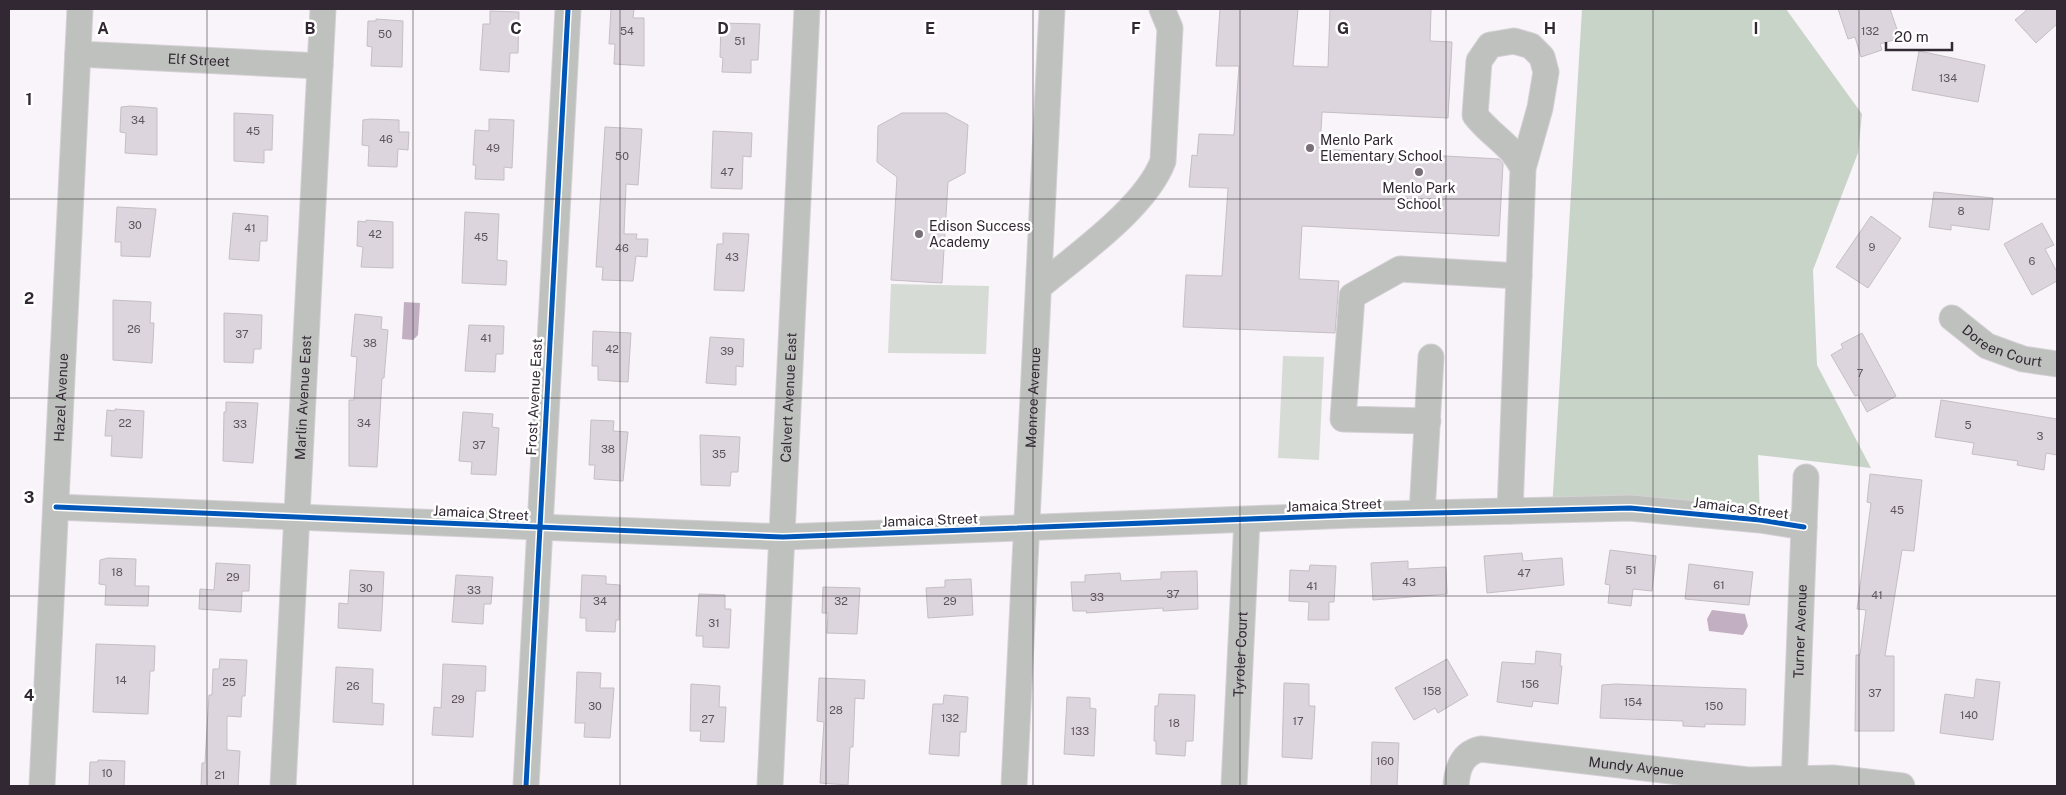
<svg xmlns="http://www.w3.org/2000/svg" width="2066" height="795" viewBox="0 0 2066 795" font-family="'Public Sans',sans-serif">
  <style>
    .green { fill: #d6dcd5 }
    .forest { fill: #c9d4c8 }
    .water { fill: #c2afc2 }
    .building { fill: #ddd5dd; stroke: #c5bec5 }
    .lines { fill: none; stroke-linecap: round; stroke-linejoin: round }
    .minor-casing { stroke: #d4d0d5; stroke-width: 27 }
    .minor { stroke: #bec1be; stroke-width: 25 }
    .cycleway-casing { stroke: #fff; stroke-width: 8 }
    .cycleway { stroke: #0057b8; stroke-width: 5 }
    .grid { fill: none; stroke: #322833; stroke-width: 1; stroke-opacity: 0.55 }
    .poi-dot { fill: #786f78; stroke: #fff; stroke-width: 2 }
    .labels { text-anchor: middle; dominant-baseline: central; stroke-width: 5; stroke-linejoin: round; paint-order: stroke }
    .number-label { font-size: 11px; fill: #5d535e }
    .street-label { font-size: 14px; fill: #322833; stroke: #fff }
    .poi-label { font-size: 14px; fill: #322833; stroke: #fff; text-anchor: start }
    .grid-label { font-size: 16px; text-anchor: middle; font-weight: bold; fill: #322833; stroke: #fff; stroke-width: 5; stroke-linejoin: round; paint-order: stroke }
  </style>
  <rect width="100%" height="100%" fill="#f9f4f9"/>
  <!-- green -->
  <path class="green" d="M891,284l98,2 -3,68 -98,-1z
    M1283,356l41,1 -5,103 -41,-2z"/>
  <!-- forest -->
  <path class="forest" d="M1582,9h204l76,105 -4,39 -45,117 4,95 54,103 -113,-13 2,65 -208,-10z"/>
  <!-- water -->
  <path class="water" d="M404,302l16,1 -2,32 -5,5 -11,-1z
    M1712,610l33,4 3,12 -5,9 -34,-4 -2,-12z"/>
  <!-- building -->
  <path class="building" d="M611,9h23l-1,9h11v48l-30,-2 1,-20h-6z
    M1220,9h78l-5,57 35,1 2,-58h101l-1,32 22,1 -4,76 -126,-6 -2,37 179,10 4,5 -4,72 -197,-10 -3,53 40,2 -4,52 -152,-6 3,-52 36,1 6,-88 -39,-1 3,-32 5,1 2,-22 35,1 5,-69h-23z
    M1838,9h52l10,29 -20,6 2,6 -21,7 -6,-20 -7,2z
    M2028,9h29v15l-21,19 -21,-23z
    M490,11l29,1 -1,41h-8l-1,19 -29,-2 3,-46h7z
    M376,19l27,2 -1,46 -31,-1 1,-19 -5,-1 1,-25h8z
    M721,23l39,1 -2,36h-7v13l-29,-1 1,-14 -3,-1z
    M1919,51l66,14 -7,37 -66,-12z
    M130,106l27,2v47l-32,-2 1,-20 -6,-1 1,-25z
    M234,113l39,2 -1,35h-8v13l-30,-2z
    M902,113h44l22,12 -3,48 -17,9 -6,101 -51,-3 6,-103 -20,-15 1,-36z
    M371,119l28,1v12h10l-1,18 -10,-1 -1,18 -29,-1 1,-20 -7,-1 1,-25z
    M489,119l25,1 -2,48 -8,-1v13l-29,-1 1,-14h-3l2,-35 14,1z
    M605,127l37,2 -4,56 -12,-1 -2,50h13l-1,5h12l-1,18 -11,-1 -3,25 -31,-1 1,-13h-7z
    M713,131l39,2 -1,24 -8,-1 -1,33 -31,-1z
    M1934,192l59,6 -4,32 -38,-5v5l-22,-3z
    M117,207l39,2 -6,48 -29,-1v-14h-6z
    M465,212l34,2 -2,46 10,1 -1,24 -44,-2z
    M233,213l35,3 -1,25h-7l-1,20 -30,-2z
    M1871,216l30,22 -33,50 -32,-21z
    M366,220l27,2v46l-32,-1 2,-20 -6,-1 1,-25 8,1z
    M2042,223l12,22 -9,4 12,23v9l-25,14 -28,-51z
    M723,233l26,1 -5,57 -30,-1 3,-46h6z
    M113,300l38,2 -1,21h4l-2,40 -39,-3z
    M224,313l38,2 -1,34h-7l-1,14 -29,-1z
    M355,314l27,3 -1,12 7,1 -4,48h-2l-5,89 -28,-1v-66h5l3,-43 -6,-1z
    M469,325l35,1 -1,28h-7l-1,18 -30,-1z
    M593,331l38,2 -3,49 -30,-2v-14h-6z
    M1862,333l34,63 -29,16 -9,-17 -3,1 -24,-41 12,-7 -2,-4z
    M710,337l34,2 -1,28 -7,-1v19l-30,-2z
    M1941,400l116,19v36l-11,-2 -2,17 -27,-5 1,-4 -46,-7 2,-11 -39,-6z
    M226,402l32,1 -5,60 -30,-2 1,-49h2z
    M115,409l29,2 -2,47 -31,-2 1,-20h-7l2,-26 8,1z
    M463,412l30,2 -1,13 7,1 -3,47 -25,-1 1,-12 -13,-1z
    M591,420l23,1 -1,10 15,1 -5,49 -29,-2 1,-14h-6z
    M700,435l40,2 -2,35h-7l-1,14 -29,-1z
    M1870,474l52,6 -8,71 -12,-1 -17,106h9v75h-39l1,-76h4l6,-45 -9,-1 14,-106 -4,-1z
    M1610,550l46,6 -4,35 -19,-2 -2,17 -23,-3 2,-18 -5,-1z
    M1522,553l1,8 39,-3 2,27 -77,8 -3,-37z
    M108,558l28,1 -1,27h14l-1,20 -43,-1 1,-20 -7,-1 1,-24z
    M1408,561v8l38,-2 1,27 -74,6 -2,-37z
    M216,563l34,2 -1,26h-7l-1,21 -42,-3 1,-20 14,1z
    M1689,564l64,8 -4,33 -64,-6z
    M1310,565l26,1 -2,36h-5v18h-21l1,-18 -20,-1 1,-31 19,1z
    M350,570l34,2 -3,59 -43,-3 1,-25 9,1z
    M1197,571l1,38 -35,2v-3l-77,5 1,-2h-14l-2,-29h14v-7l35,-2 1,8 40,-2v-7z
    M456,575l37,2 -2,27h-7l-1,20 -31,-2z
    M582,575l24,1v8l14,1 -1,35h-3l-1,12 -29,-1v-13h-6z
    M971,579l2,36 -45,3 -2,-30 19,-1v-7z
    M823,587l37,1 -3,46 -30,-1 1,-20h-6z
    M699,594l26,1v14h6l-2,39 -26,-1v-11h-7z
    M96,644l59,2 -1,25h-4l-2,43 -55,-2z
    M1536,651l25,3 -1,12h2l-4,38 -25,-3 -1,6 -35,-5 5,-40 33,2z
    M220,659l27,1 -2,36h-3l-1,21 -14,-1v34l13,1 -2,35h-37l1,-23h3l4,-68h3l1,-26h6z
    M1447,659l21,36 -30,18 -3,-5 -21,12 -19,-32z
    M443,664l43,2 -1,25h-9l-3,46 -41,-2 2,-28 7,1z
    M336,667l37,2 -1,34 12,1 -1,21 -50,-3z
    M577,672l24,1 -1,15h14l-4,50 -26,-1 1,-14h-10z
    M819,678l46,2 -1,19 -9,-1 -2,49h-3l-2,38 -28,-2 4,-61 -7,-1z
    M1976,679l24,3 -7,58 -53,-7 5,-39 29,4z
    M1284,683l25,1v22h6l-3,53 -30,-2z
    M691,684l29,2 -1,21h7l-2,35 -24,-1 1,-10h-11z
    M1616,684l130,5 -1,36 -40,-1v3l-22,-1v-5l-83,-3 2,-33z
    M1159,694l36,1 -2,46h-7l-1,15 -29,-2v-13h-2l1,-35h3z
    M944,695l24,2 -2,35h-6l-1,24 -30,-2 4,-50h10z
    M1067,697l23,1v10l6,1 -2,47 -30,-2z
    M1372,742l27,1 -2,43h-26z
    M98,760l27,1 -1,25h-35l1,-24h8z"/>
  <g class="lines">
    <!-- minor casing -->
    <g class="minor-casing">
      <g id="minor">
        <path id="s1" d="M78,54l242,12"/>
        <path d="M1519,276l4,-108 17,-60 6,-36 -4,-15 -11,-11 -17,-5 -24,4 -11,16 -4,54c16,21 35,28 48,53"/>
        <path d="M1039,287c38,-32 107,-80 124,-126l7,-133 -8,-19"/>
        <path id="s2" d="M1952,318l35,28 36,13 34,5"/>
        <path d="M1428,421l-85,-2 9,-123 48,-27 119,7 -9,235"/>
        <path d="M56,507l727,30 570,-22 277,-7 130,12 44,7"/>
        <path d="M1422,513l9,-156"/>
        <path id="s3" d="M42,786l38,-777"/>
        <path id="s4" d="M283,786l40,-777"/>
        <path d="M526,786l42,-777"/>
        <path id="s5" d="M770,786l37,-777"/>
        <path id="s6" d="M1014,786l38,-777"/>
        <path id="s7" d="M1234,786l13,-266"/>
        <path id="s8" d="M1456,786c1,-17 6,-33 25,-37l267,31 85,-2 69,8"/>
        <path id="s9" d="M1794,786l12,-309"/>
      </g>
    </g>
    <!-- minor -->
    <use href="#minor" class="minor"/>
    <!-- cycleway casing -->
    <g class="cycleway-casing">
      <path id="cycleway" d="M56,507l727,30 570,-22 277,-7 130,12 44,7
        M526,786l42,-777"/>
    </g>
    <!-- cycleway -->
    <use href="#cycleway" class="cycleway"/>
  </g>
  <!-- grid -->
  <path class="grid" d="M207,9v777M413,9v777M620,9v777M826,9v777M1033,9v777M1240,9v777M1446,9v777M1653,9v777M1859,9v777M9,199h2048M9,398h2048M9,596h2048"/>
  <!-- markers -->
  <g class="poi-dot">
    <circle cx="1310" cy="148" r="5"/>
    <circle cx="1419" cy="172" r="5"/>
    <circle cx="919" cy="234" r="5"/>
  </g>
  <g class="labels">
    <!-- number labels -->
    <g class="number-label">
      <text x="627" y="31">54</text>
      <text x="1870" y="31">132</text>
      <text x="385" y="34">50</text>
      <text x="740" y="41">51</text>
      <text x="1948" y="78">134</text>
      <text x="138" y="120">34</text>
      <text x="253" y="131">45</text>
      <text x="386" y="139">46</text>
      <text x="493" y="148">49</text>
      <text x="622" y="156">50</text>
      <text x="727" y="172">47</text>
      <text x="1961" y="211">8</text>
      <text x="135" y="225">30</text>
      <text x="250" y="228">41</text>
      <text x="375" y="234">42</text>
      <text x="481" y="237">45</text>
      <text x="1872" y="247">9</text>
      <text x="622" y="248">46</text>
      <text x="732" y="257">43</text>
      <text x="2032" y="261">6</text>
      <text x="134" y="329">26</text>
      <text x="242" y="334">37</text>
      <text x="486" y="338">41</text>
      <text x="370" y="343">38</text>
      <text x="612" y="349">42</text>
      <text x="727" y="351">39</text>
      <text x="1860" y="373">7</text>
      <text x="125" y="423">22</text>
      <text x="364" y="423">34</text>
      <text x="240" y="424">33</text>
      <text x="1968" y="425">5</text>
      <text x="2040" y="436">3</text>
      <text x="479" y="445">37</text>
      <text x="608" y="449">38</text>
      <text x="719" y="454">35</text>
      <text x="1897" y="510">45</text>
      <text x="1631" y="570">51</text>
      <text x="117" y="572">18</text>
      <text x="1524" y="573">47</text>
      <text x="233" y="577">29</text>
      <text x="1409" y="582">43</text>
      <text x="1719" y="585">61</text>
      <text x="1312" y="586">41</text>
      <text x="366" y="588">30</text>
      <text x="474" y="590">33</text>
      <text x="1173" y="594">37</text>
      <text x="1877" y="595">41</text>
      <text x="1097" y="597">33</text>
      <text x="600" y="601">34</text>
      <text x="841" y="601">32</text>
      <text x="950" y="601">29</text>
      <text x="714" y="623">31</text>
      <text x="121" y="680">14</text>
      <text x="229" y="682">25</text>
      <text x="1530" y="684">156</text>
      <text x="353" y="686">26</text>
      <text x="1432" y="691">158</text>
      <text x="1875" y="693">37</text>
      <text x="458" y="699">29</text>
      <text x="1633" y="702">154</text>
      <text x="595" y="706">30</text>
      <text x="1714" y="706">150</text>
      <text x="836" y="710">28</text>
      <text x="1969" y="715">140</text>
      <text x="950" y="718">132</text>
      <text x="708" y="719">27</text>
      <text x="1298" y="721">17</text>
      <text x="1174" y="723">18</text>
      <text x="1080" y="731">133</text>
      <text x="1385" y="761">160</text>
      <text x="107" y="773">10</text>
      <text x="220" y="775">21</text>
    </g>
    <!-- street labels -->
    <g class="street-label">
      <text stroke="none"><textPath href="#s1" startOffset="121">Elf Street</textPath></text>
      <text stroke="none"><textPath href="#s2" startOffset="59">Doreen Court</textPath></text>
      <text stroke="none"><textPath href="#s4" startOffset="389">Marlin Avenue East</textPath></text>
      <text transform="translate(534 397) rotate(-87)">Frost Avenue East</text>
      <text stroke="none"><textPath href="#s3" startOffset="389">Hazel Avenue</textPath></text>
      <text stroke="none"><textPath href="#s5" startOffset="389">Calvert Avenue East</textPath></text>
      <text stroke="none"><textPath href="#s6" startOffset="389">Monroe Avenue</textPath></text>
      <text transform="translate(1334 505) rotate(-2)">Jamaica Street</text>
      <text transform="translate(1741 508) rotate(7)">Jamaica Street</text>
      <text transform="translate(481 513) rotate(3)">Jamaica Street</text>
      <text transform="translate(930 520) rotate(-2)">Jamaica Street</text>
      <text stroke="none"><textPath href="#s9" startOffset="155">Turner Avenue</textPath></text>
      <text stroke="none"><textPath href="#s7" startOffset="132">Tyroler Court</textPath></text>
      <text stroke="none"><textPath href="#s8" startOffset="205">Mundy Avenue</textPath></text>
    </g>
    <!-- poi labels -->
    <g class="poi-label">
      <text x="1320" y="140">Menlo Park<tspan x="1320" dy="16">Elementary School</tspan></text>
      <text x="1419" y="188" text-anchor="middle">Menlo Park<tspan x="1419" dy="16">School</tspan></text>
      <text x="929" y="226">Edison Success<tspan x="929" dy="16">Academy</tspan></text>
    </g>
  </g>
  <g class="grid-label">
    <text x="103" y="34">A</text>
    <text x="310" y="34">B</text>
    <text x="516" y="34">C</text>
    <text x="723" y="34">D</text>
    <text x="930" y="34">E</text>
    <text x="1136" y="34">F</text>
    <text x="1343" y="34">G</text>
    <text x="1550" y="34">H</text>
    <text x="1756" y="34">I</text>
    <text x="29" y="105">1</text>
    <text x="29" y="304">2</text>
    <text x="29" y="503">3</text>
    <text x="29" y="701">4</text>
  </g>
  <!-- border -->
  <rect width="2066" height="795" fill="none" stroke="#322833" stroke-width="20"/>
  <!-- scale -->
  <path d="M1886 42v8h66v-8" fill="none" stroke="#322833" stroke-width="2.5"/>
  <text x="1894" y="42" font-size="15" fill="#322833" stroke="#ffffff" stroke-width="4" paint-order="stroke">20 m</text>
</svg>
